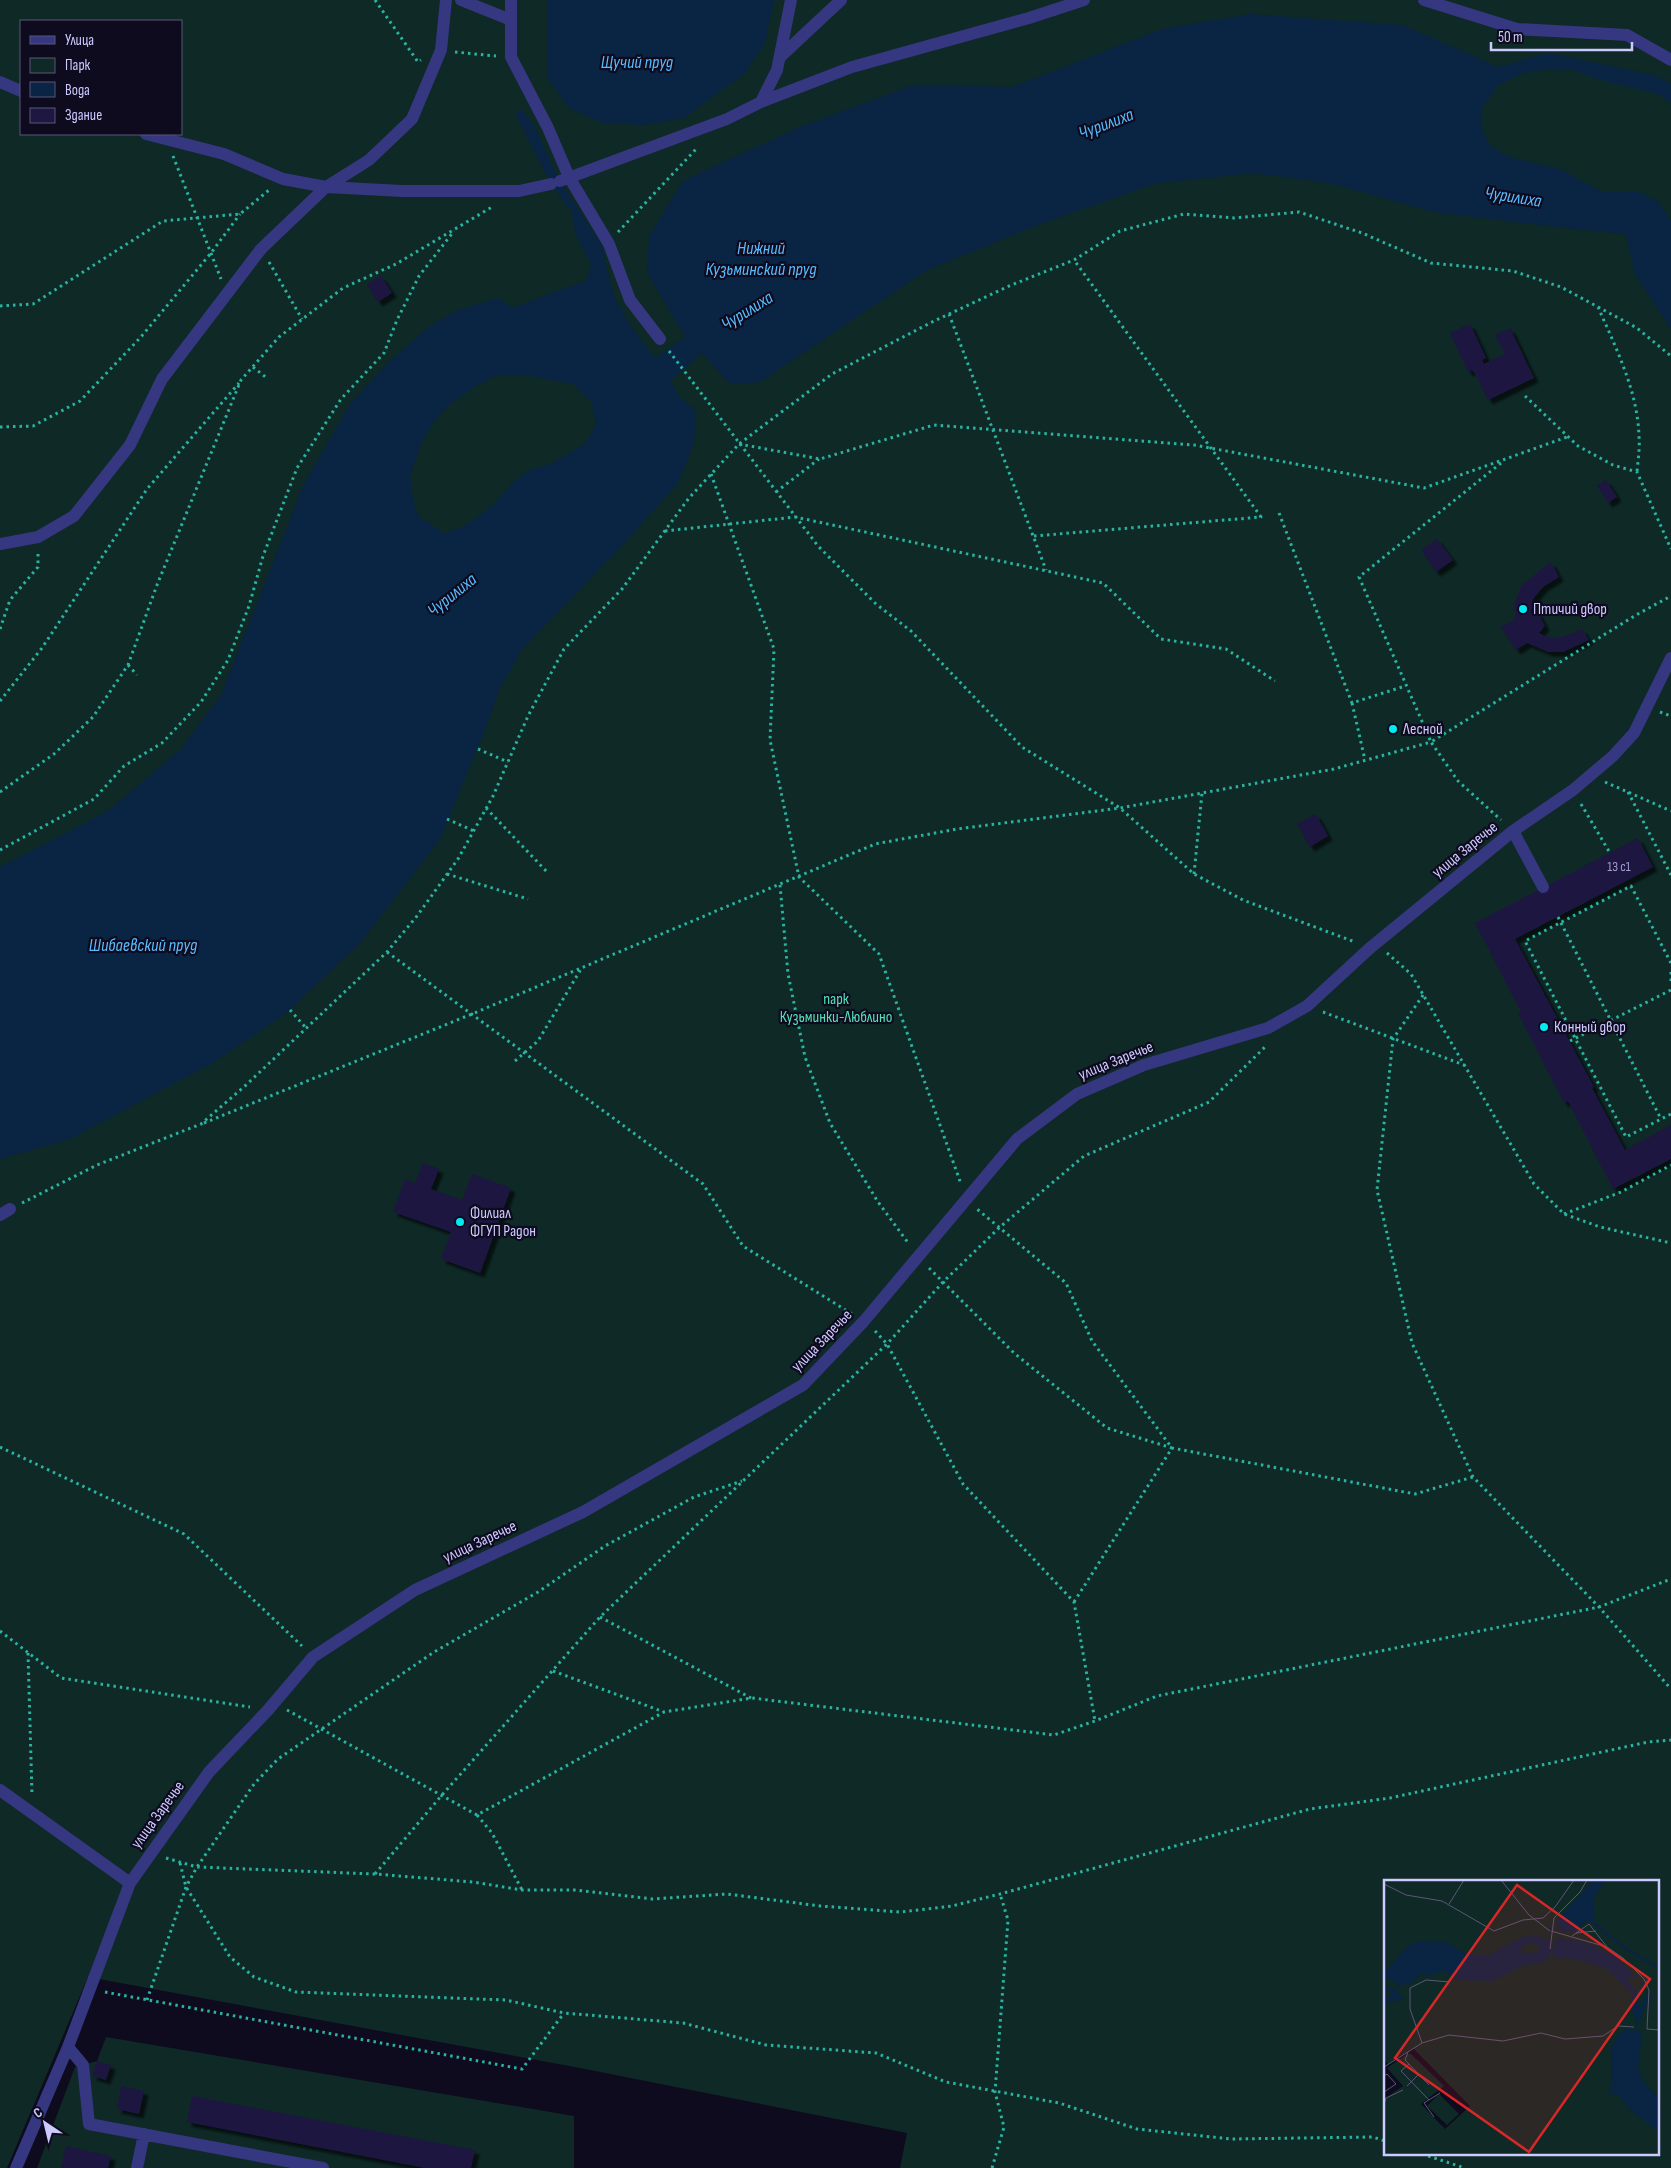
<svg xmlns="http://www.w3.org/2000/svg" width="1671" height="2168" viewBox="0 0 1671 2168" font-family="'Sofia Sans Condensed',sans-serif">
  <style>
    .green { fill: #0e2926; fill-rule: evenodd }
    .water { fill: #0a2444; fill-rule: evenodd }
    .building { fill: #1d1741; filter: url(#shadow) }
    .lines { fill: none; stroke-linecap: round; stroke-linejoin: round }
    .path { stroke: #29b4a2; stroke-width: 3; stroke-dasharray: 2.5 4; stroke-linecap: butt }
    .minor { stroke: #353780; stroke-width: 12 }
    .poi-dot { fill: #00ecf5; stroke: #0e0b1f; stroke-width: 2 }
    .labels { text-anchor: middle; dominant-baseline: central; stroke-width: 4.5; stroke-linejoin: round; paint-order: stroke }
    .number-label { font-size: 14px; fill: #a09dd0 }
    .poi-label { font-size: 16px; fill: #cccaff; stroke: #0e0b1f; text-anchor: start }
    .street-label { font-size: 16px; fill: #cccaff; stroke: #0e0b1f }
    .park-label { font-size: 16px; fill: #52e2b5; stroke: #0e0b1f }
    .water-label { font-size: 18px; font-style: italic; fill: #58bdff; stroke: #0e0b1f }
    .inset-river { fill: none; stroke: #0a2444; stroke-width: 2.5 }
    .inset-road { fill: none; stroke: #5a5779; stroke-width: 1 }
    .view { fill: #d62828; fill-opacity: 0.15; stroke: #d62828; stroke-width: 2.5 }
    .inset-edge { fill: none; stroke: #cccaff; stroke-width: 2.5 }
  </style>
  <defs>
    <filter id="shadow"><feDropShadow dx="4.5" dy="4.5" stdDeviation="1" flood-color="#0009"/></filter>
  </defs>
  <rect width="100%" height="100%" fill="#0e0b1f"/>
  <!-- green -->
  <path class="green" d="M0,0h1671v2168h-771l7,-35 -327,-65 -492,-91 -81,191h-7zM21,21h160v113h-160zM1385,1882h272v272h-272z
    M106,2037l468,79v52h-537l38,-101 22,-6z"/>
  <!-- water -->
  <path class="water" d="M547,0h227l-9,43 -20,30 -61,45 -39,7 -43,-2 -33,-15 -22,-31z
    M1250,14l153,11 95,42 49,-14 107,22 17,9v19l-15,-10 -52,-12 -31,-11 -23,-1 -26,4 -27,13 -16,24 1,19 8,17 22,12 48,11 42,23 34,-1 22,10 13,20v108l-36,-55 -9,-40 -79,-8 -113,-14 -105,-29 -76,-10 -96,10 -117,41 -113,46 -167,112 -30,2 -28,-31 -32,28 11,18 15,11 -2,33 -16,40 -60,67 -96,99 -23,41 -14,40 -45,109 -80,104 -75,71 -71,48 -144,77 -70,20v-292l108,-56 72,-61 41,-55 82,-209 47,-82 37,-40 40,-36 31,-18 40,-12 14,10 75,-28 4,-16 -16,-31 -3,-21 -21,-28 -36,-71 6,-4 13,16 26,56 41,63 13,52 16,29 25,33 31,-22 -6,-7 -33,-57 2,-36 34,-55 117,-54 113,-42 100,2 149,-58zM497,375l33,1 43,8 18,17 5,23 -11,20 -36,21 -18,4 -19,14 -16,19 -24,20 -27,12 -27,-18 -5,-17 -3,-24 12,-34 13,-21 14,-15 25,-18z"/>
  <!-- building -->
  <path class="building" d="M381,276l11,17 -14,9 -11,-17z
    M1470,324l16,34 -4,2 2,4 21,-10 -10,-19 15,-7 24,50 -46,22 -12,-25 -4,-5 -4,2 -18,-39z
    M1606,480l11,17 -9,6 -11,-18z
    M1437,539l16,21 -17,12 -15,-22z
    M1551,562l8,15 -16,10 -10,12 -2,14h7l7,13 -6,7 8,4 9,1 13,-3 13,-6 7,11 -26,12h-15l-21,-9 -11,7 -15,-23 15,-9 -2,-12 7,-20z
    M1316,814l12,22 -18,11 -13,-23z
    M1638,838l15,29 -138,72 79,148 -2,1 33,62 46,-25v34l-58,30 -45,-88 -4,2 -46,-90 3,-1 -46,-89z
    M423,1163l16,6 -8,20 31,11 10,-26 39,14 -31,85 -39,-14 10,-27 -58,-20 12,-33 10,4z
    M97,2061l14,4 -5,15 -14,-4z
    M121,2086l23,5 -5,23 -22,-5z
    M192,2096l283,54 -4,18h-46l-238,-46z
    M66,2146l45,10 -3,12h-47z"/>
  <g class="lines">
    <!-- path -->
    <path class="path" d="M375,0l43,62 3,-2
      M455,52l41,4
      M173,156l48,123
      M618,232l80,-85
      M269,262l33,57
      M0,306l33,-2 130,-83 77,-7 29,-24
      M1598,307c18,41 40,85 41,130 1,11 -1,23 -2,35
      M949,314l97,256
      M669,351l149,195 58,58 35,27 111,116 98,61 74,66 49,26 112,42
      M253,367l15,12
      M1525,396l53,50 35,19 24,7 34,77
      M0,427l33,-1 47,-25 60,-63 71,-85 29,-39
      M739,444l81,15 114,-34 260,20 230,43 143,-51
      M1501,463l-142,114 72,165 205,-127 35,-19
      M711,474l63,175 -4,91 29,137 80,77 82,230
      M776,492l43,-33
      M1279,513l73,190 53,-17
      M665,531l130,-14 308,66 58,56 65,10 49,32
      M1034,536l227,-19 -187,-257
      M0,629l10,-29 28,-33v-16
      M128,665l9,10
      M0,701l42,-53 105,-159 92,-106
      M1352,703l13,57
      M1660,712l11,4
      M478,749l30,13
      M1605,782l66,29
      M0,792l54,-38 39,-37 35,-52 29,-80 84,-205 38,-43 64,-49 53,-24 96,-57
      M1628,792l43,83
      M1581,804l29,49
      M486,808l62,65
      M447,819l27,12
      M0,850l94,-51 30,-33 38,-23 39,-41 27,-42 21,-54 14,-50 34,-88 44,-69 43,-46 13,-33 22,-44 35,-45
      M447,874l81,25
      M1194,874l8,-81
      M780,885l8,89 17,83 25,66 48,79 31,42
      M1558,917l103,202
      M387,952l316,232 40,62 109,68
      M1387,953l24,21 123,210 30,30 36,13 71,16
      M1671,963l-40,-77 -106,55 101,196 45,-23
      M1671,972v12
      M1423,995l-30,44 -16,151 35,153 61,134 126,130 72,82
      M290,1010l16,18
      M1323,1012l141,53
      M1570,1041l101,-51
      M515,1061l23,-20 43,-72
      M204,1123l268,-109 403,-170 82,-15 163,-21 214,-39 97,-27 27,39 43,39
      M22,1203l75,-38 104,-41 45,-39 141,-133 30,-36 41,-57 35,-63 35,-80 36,-67 58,-60 67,-91 50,-54 93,-70 102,-53 75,-35 65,-26 46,-29 64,-17 50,4 65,-6 63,21 69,30 82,8 48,16 76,41 34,28
      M1564,1214l57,-22 50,-27
      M929,1268l85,85 93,75 65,20 -80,-107 -26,-58 -89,-74
      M875,1331l12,13 76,140 111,118 21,119
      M0,1447l184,87 118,112
      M1074,1602l98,-154 243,46 58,-17
      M600,1617l151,81
      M0,1631l61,47 189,29
      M28,1653l4,142
      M553,1671l111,41
      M287,1710l190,105 187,-103 88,-14 302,37 41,-14 62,-25 442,-89 72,-28
      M477,1815l15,18 30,57
      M166,1858l31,9 178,7 98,8 49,8h54l76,9 75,-5 93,12 80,6 52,-6 48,-12 310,-85 80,-11 258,-56 23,-2
      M180,1863l6,24 44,70 24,20 42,15 210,8 58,13 119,10 83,22 110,8 70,29 113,21 78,26 94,10 142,-2 12,4
      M375,1874l67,-79 158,-178 287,-273 56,-62 57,-55 84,-71 125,-54 57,-56
      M105,1992l417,77 42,-56
      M147,2000l39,-113 11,-20 57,-83 24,-25 156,-107 104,-60 67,-46 89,-49 48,-16
      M1422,2154l43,14
      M992,2168l12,-41 -9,-35 13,-172 -8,-26"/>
    <!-- minor -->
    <path class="minor" d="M461,0l50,20
      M511,0v57l37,71 21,49 40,67 21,56 30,39
      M1424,0l93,29 110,6 44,25
      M780,57l61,-57
      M0,82l21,9
      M761,102l16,-32 14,-70
      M146,134l78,20 59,25 43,8 76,4h117l32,-7
      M560,181l167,-62 34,-17 91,-35 177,-49 55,-18
      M0,544l38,-7 36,-21 56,-71 32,-66 99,-130 65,-62 43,-27 43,-41 29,-69 5,-50
      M1513,831l30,56
      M0,1215l10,-6
      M0,1790l130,93
      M68,2047l15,18 6,59 234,44
      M16,2168l52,-121 62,-164 79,-111 59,-62 45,-53 102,-67 168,-78 220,-127 61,-64 153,-182 60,-45 67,-29 124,-37 39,-22 63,-58 143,-117 60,-41 40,-34 21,-23 37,-75
      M137,2168l7,-34"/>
  </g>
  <!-- markers -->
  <g class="poi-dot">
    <circle cx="1523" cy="609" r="5"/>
    <circle cx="1393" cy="729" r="5"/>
    <circle cx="1544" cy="1027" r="5"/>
    <circle cx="460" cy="1222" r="5"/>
  </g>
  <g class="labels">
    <!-- number labels -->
    <g class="number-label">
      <text x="1619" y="866">13 с1</text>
    </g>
    <!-- poi labels -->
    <g class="poi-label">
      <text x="1533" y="609">Птичий двор</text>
      <text x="1403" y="729">Лесной</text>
      <text x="1554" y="1027">Конный двор</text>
      <text x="470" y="1213">Филиал<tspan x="470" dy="18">ФГУП Радон</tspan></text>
    </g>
    <!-- street labels -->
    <g class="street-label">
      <text transform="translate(1465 850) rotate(-39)">улица Заречье</text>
      <text transform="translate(1116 1061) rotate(-22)">улица Заречье</text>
      <text transform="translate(822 1341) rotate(-46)">улица Заречье</text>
      <text transform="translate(480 1542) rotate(-25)">улица Заречье</text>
      <text transform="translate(158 1815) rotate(-54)">улица Заречье</text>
    </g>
    <!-- park labels -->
    <g class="park-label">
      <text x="836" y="999">парк<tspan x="836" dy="18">Кузьминки-Люблино</tspan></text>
    </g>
    <!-- water labels -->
    <g class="water-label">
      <text x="637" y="62">Щучий пруд</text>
      <text transform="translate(1106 124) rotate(-21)">Чурилиха</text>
      <text transform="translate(1513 197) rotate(9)">Чурилиха</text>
      <text x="761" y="248">Нижний<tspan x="761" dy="21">Кузьминский пруд</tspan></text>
      <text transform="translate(747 311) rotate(-32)">Чурилиха</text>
      <text transform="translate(452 595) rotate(-39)">Чурилиха</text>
      <text x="143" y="945">Шибаевский пруд</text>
    </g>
  </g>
  <!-- overview -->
  <g transform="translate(1384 1880)">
    <rect width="275" height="275" fill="#0e0b1f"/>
    <path d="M0,0h275v275h-275v-56l19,-13 -16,-18 20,-14h4l33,32 -23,18 24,25 25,-23 -57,-58 -25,16 -4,-4zM55,214l20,20 -12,11 -20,-19z" fill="#0e2926"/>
    <path d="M210,0h11l-12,19 2,25 -8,-4 -12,11h-14l-5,-9zM167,43l-2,27h3l3,-10 6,-2 24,5 30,13 29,28 4,17 -11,25 -6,-21 2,-10 -26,-26 -32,-10 -19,-1 -4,-5 -8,9 -22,4 -29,15 -35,-1 -15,-10 -14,6 -7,-3 -12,11 -10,1 -3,9 8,5 -21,4v-4l9,-4 -9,-8 13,2 2,-5 -13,-6 -1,-7 24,-26 12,-4h23l22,13 23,1 33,-18 14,-1 12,4zM144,63l10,2 2,7 -18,1v-5zM247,96l7,3 7,10 1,7 -7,13 -1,-15 -11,-14zM244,148l4,4 5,-4 5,6 -4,35 7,16 14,12v35l-31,-24 -9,-13 -13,-2 6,-5 -1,-39 6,-14z" fill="#0a2444" fill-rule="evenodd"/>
    <path class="inset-river" d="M211,44l27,22 35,21"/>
    <path class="inset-road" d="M117,0l28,35 21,16M0,4l22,11 36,6 52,30 29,-11 20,-2 12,-11 19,-27M65,24l15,-24M167,51l56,16 16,11 21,21 5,11 -2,39 12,1M192,53l20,-2M188,56l17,-12 18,23M166,69l4,-31 26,-26 7,-12M38,163l-12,-34v-21l16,-8 24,2M24,172l-3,8 24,25M25,184l-8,7 28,29M0,187l38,-24 27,-8 54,6 38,-8 24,6 38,-3 15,-10 16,1M0,196l3,-2 9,10 -12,8M23,206l12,-12M0,224l2,-6 17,-8M50,237l-10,-14 16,-10"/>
    <path class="view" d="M133,5l133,94 -121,173 -134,-94z"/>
    <rect width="275" height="275" class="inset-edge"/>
  </g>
  <!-- legend -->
  <rect x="20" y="20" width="162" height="115" fill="#0e0b1f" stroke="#5a5779"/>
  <rect x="30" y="36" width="25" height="8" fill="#353780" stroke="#5a5779"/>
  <text x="65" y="45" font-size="15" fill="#cccaff">Улица</text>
  <rect x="30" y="58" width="25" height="15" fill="#0e2926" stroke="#5a5779"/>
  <text x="65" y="70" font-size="15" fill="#cccaff">Парк</text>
  <rect x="30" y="82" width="25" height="15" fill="#0a2444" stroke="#5a5779"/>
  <text x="65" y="95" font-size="15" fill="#cccaff">Вода</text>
  <rect x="30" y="108" width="25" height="15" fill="#1d1741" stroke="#5a5779"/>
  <text x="65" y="120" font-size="15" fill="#cccaff">Здание</text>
  <!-- north arrow -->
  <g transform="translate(45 2123) rotate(325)" stroke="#0e0b1f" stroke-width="4" paint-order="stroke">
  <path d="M0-4L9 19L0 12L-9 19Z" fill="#cccaff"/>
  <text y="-8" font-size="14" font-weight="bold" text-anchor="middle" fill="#cccaff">С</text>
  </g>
  <!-- scale -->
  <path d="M1491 42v8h141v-8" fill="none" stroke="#cccaff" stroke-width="2.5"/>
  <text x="1498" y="42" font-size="15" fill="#cccaff" stroke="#0e0b1f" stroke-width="4" paint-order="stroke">50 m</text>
</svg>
